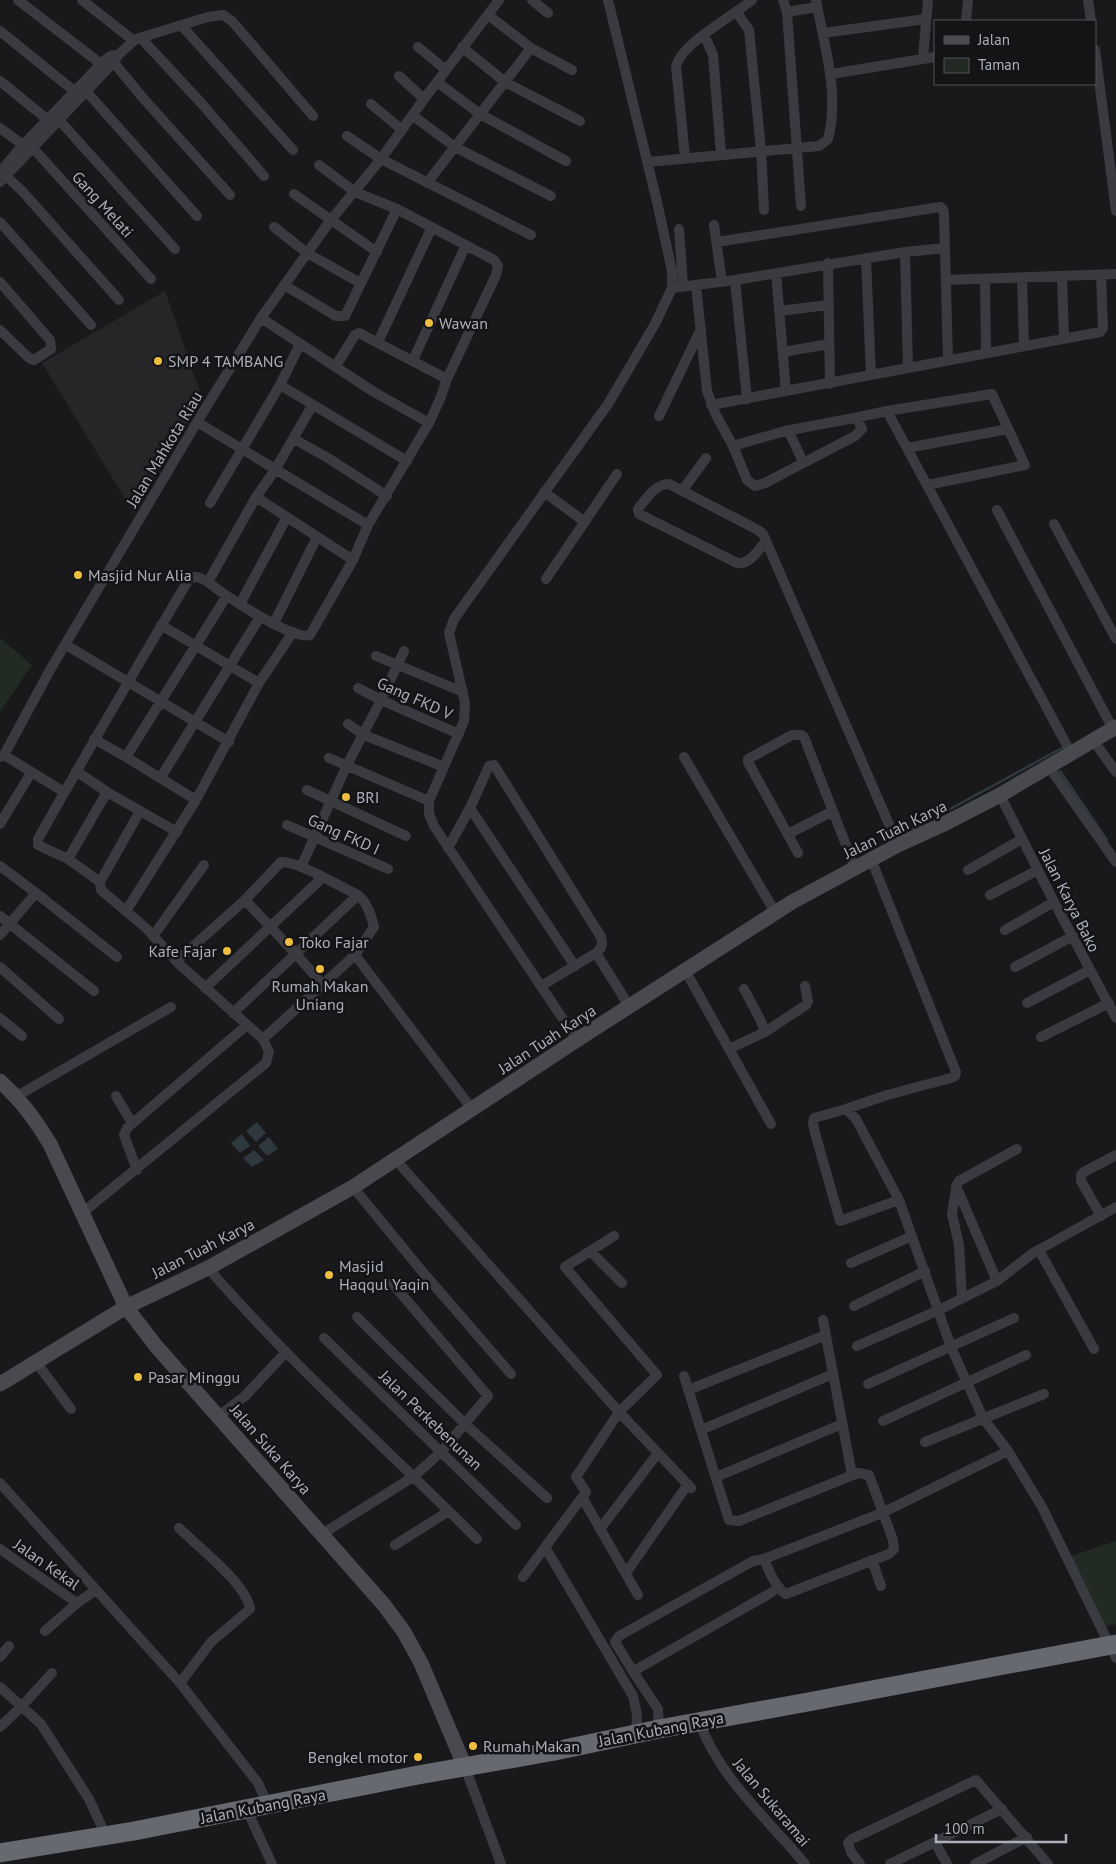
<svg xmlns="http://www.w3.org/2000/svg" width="1116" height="1864" viewBox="0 0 1116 1864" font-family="'PT Sans',sans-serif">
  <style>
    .built { fill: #262528 }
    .green { fill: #212a23 }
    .water { fill: #2f373f }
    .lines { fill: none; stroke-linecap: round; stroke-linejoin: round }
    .stream { stroke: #2f373f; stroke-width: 2.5 }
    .street { stroke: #3a3b40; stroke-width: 10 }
    .secondary { stroke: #484a50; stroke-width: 15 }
    .highway { stroke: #676971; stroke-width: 19 }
    .poi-dot { fill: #eebe3f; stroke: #141417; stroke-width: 2 }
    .labels { text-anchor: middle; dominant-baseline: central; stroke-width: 5; stroke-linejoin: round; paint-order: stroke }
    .street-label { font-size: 16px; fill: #acb0bb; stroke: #141417 }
    .poi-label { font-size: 16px; fill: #acb0bb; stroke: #141417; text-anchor: start }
  </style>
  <rect width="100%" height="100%" fill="#19191b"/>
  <!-- built -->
  <path class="built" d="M165,291l37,107 -68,115 -92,-150z"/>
  <!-- green -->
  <path class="green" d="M0,638l32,27 -32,47z
    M1116,1541v83l-13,3 -32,-71z"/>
  <!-- water -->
  <path class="water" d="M257,1122l9,11 -10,9 -10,-11z
    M242,1134l8,12 -10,7 -9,-10z
    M269,1137l9,12 -11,7 -9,-10z
    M254,1150l10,10 -12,7 -9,-9z"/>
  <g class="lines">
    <!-- stream -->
    <path class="stream" d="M1060,771l47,69
      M908,832l154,-84"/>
    <!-- street -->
    <path class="street" d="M18,0l83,64
      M82,0l52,41
      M532,0l16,13
      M783,0l4,12 14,194
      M1088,0l3,21
      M787,12l30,-5
      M737,13l12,17 12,120 3,60
      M488,15l43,33 41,22
      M966,21l2,-21
      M181,25l112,125
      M0,31l79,64
      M823,33l103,-14
      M702,36l5,5 6,14 8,99
      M141,38l61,66 62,72
      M418,47l28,23
      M462,47l43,35 75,39
      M1095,50l21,161
      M110,58l33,40 87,97
      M923,58l5,-58
      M831,74l104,-17
      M0,81l48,39
      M437,82l43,32 86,47
      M86,91l111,125
      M424,99l75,-99
      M371,104l31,26
      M412,115l43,32 96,49
      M60,121l115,128
      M0,128l23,17
      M347,136l34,23 150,76
      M33,148l118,131
      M685,157l-9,-91c7,-24 56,-49 76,-66
      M648,162l171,-16 9,-7c12,-46 -4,-93 -12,-139
      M1,171l22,21 96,108
      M0,172l23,-27 78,-81 8,-7 5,-2
      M0,182l114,-120 5,-8 17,-15 13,-4 59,-18 15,-2 9,6 81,95
      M427,183l104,-135
      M294,194l83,58
      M0,222l91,103
      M714,225l8,57
      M274,227l33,26 53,30
      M679,229l4,57
      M717,242l223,-35 3,2 1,5 4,146
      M905,252l3,116
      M866,258l5,117
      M828,263l2,121
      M776,273l10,118
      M1062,277l2,62
      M1022,278l2,68
      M985,279l1,74
      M735,280l12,119
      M946,280l170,-6
      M0,282l50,58 1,9 -17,11 -5,-2 -29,-28
      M284,285l52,31h9l52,-107
      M696,285l11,106 9,24 17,31 14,34 8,6 10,-3 90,-47 7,-7 -4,-8 -4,-3 -69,13 -52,15
      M672,288l63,-8 170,-28 40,-4
      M779,311l49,-6
      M261,318l113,74 55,31
      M378,342l54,-115
      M783,352l46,-8
      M413,360l53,-115
      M335,367l20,-32 4,-2 88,46
      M280,385l20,-41
      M711,405l389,-73 3,-4 -2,-53
      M887,411l105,-17 33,71 -98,20
      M659,416l42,-87
      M854,418l33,-7 184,342
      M197,422l171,103
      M788,430l15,32
      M294,439l34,19 59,38
      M907,448l101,-19
      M682,491l24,-33
      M544,492l41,30
      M256,497l97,63
      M210,503l70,-118 127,76
      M997,510l116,219
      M1054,524l62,115
      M766,541c-8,9 -16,24 -29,22l-98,-49 -1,-5c8,-10 17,-25 31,-25l89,46 5,4 135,311
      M546,579l71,-105
      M208,582c14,12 87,60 102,53l43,-75 15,-35 61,-102 11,-24 7,-20 49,-104 2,-9 -4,-6 -97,-51 -42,-17 -36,-27
      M240,604l47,-87
      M274,623l43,-86
      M161,625l98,58
      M66,645l163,97
      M376,656l87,36
      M358,688l23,12 78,34
      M348,724l16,11 80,32
      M94,739l32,18 70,43
      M1093,740l23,32
      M4,755l60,37
      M0,757l4,-2 46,-85 147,-248 64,-104 69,-97 51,-62 43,-60 -25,-23
      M126,757l100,-160
      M684,757l91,155
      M329,758l100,43
      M1049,767l67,95
      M76,771l31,21 70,40
      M161,777l99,-160
      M307,790l99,46
      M1000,795l54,107 62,116
      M470,808l105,158
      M140,811l-40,71 1,8 45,38 32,35 85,76
      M0,824l31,-51
      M287,825l101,44
      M788,834l45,-23
      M448,848l22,-40 19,-42 5,-1 107,172c2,8 1,11 -5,16l-55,33
      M798,853l-50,-91v-3l44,-24h9l3,2 51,131
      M68,859l39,-67
      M0,866l36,27
      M301,867l46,-102 34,-65 23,-49
      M968,870l54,-31
      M100,882l-32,-23 -30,-14v-6c49,-87 100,-174 151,-260 8,-4 12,-1 19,3l48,-85 19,-27 37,-64
      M990,895l48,-25
      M245,900l51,54 27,31
      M126,911l70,-111 63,-117 34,-51
      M0,916l94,75
      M1005,930l49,-28
      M0,935l36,-42 81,64
      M153,936l51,-71
      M596,953l33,53
      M355,955l117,154
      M0,967l59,52
      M1015,967l58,-31
      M685,970l86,154
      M205,988l117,-110
      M1027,1003l63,-33
      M233,1013l125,-118
      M0,1018l22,18
      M765,1032l41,-27 2,-4 -3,-15
      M1041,1037l68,-34
      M577,1040l-143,-214 -5,-12v-13l35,-80 1,-18 -16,-70 5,-14 154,-215 47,-80 17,-36v-17l-15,-69 -49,-202
      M729,1049l36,-17 -5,-13 -16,-30
      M17,1096l154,-89
      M116,1096l16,27
      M846,1109l41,-14 64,-17 4,-2 1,-4 -85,-213
      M395,1159l224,253 39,41 -58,76
      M137,1170l-13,-35 3,-7 120,-103
      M353,1187l68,83 90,104
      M956,1189l-4,25 7,31 3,53
      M899,1200l-59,21 -25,-88 -2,-10 1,-5 32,-9 10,10 43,81 52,147 32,71 25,33 34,56 74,151
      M82,1213l184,-150 3,-11 -6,-13 92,-84 19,-28c-3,-12 -6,-23 -16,-32 -18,-8 -59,-34 -77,-33l-36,38 -65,58 -2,5
      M1101,1216l-20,-35v-6l3,-3 32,-17
      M1039,1250l55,99
      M590,1251l32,32
      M851,1263l61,-27
      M208,1268c83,96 179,181 269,271
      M997,1281l-41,-95 3,-5 58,-32
      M854,1306l71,-35
      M357,1317l107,106 83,75
      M823,1320l29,155
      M324,1338l192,187
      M857,1346l82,-36 58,-29 36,-28 83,-46
      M36,1362l35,47
      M684,1376l45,144 10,1 119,-48 11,2 24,65 1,9 -5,5 -103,40c-11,-6 -17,-24 -22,-35l118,-46 126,-62
      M868,1384l146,-66
      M688,1390l138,-55
      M219,1416l26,-20 41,-44
      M883,1421l143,-66
      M701,1430l132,-56
      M925,1442l119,-48
      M658,1453l33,35
      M716,1477l126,-53
      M0,1483l180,200 78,100 10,22
      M582,1497l56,98
      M179,1528c19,19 67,55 71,81l-39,33 -31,41
      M322,1534l91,-57 29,-26 46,-55 -96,-113
      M395,1545l54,-34
      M545,1547l88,149 4,19 -1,19
      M0,1549l77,54
      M872,1560l9,26
      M626,1573l62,-89
      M523,1577l63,-85 -10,-15 43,-65 38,-37 -92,-108 49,-31
      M45,1631l32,-28 19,-13
      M0,1657l9,-11
      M634,1673l-19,-31 4,-6 134,-75 11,-2
      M0,1687l41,37 48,75 17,37
      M699,1721c21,58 68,97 106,143
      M0,1727l22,-21 30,-33
      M659,1729l-1,-20 -24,-36 5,-5 130,-74 10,-7
      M465,1767l36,97
      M246,1808l26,56
      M935,1842l12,22
      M860,1864l-9,-12 -3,-9 4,-4 124,-59 72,84
      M890,1864l112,-55
      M975,1864l52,-27"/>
    <!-- secondary -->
    <path class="secondary" d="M0,1081c21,19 36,39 50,63l76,163 30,39 228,259 20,27 17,31 44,104
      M0,1384l126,-77 82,-39 145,-81 233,-153 206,-132 106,-57 46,-21 56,-29 116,-68"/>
    <!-- highway -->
    <path class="highway" d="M0,1853l134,-22 284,-56 137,-24 104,-22 149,-27 308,-58"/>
  </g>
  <!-- markers -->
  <g class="poi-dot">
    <circle cx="429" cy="323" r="5"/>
    <circle cx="158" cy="361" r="5"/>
    <circle cx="78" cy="575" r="5"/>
    <circle cx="346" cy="797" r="5"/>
    <circle cx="289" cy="942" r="5"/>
    <circle cx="227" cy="951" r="5"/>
    <circle cx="320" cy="969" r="5"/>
    <circle cx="329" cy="1275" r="5"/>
    <circle cx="138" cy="1377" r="5"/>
    <circle cx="473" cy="1746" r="5"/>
    <circle cx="418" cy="1757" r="5"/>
  </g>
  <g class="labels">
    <!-- street labels -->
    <g class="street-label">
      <text transform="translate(103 204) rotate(48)">Gang Melati</text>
      <text transform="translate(164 449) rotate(-59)">Jalan Mahkota Riau</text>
      <text transform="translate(415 698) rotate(24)">Gang FKD V</text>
      <text transform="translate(895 829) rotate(-26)">Jalan Tuah Karya</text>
      <text transform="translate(344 834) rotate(24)">Gang FKD I</text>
      <text transform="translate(1070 900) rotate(63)">Jalan Karya Bako</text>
      <text transform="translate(547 1039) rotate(-33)">Jalan Tuah Karya</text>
      <text transform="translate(203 1248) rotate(-27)">Jalan Tuah Karya</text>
      <text transform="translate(431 1420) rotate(44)">Jalan Perkebenunan</text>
      <text transform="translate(271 1449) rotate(49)">Jalan Suka Karya</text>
      <text transform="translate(47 1564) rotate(35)">Jalan Kekal</text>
      <text transform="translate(661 1729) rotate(-11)">Jalan Kubang Raya</text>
      <text transform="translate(772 1802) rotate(50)">Jalan Sukaramai</text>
      <text transform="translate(263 1806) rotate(-11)">Jalan Kubang Raya</text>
    </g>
    <!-- poi labels -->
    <g class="poi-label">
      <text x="439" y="323">Wawan</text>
      <text x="168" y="361">SMP 4 TAMBANG</text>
      <text x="88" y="575">Masjid Nur Alia</text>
      <text x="356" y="797">BRI</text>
      <text x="299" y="942">Toko Fajar</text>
      <text x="217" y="951" text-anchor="end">Kafe Fajar</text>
      <text x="320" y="986" text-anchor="middle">Rumah Makan<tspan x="320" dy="18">Uniang</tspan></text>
      <text x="339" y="1266">Masjid<tspan x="339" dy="18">Haqqul Yaqin</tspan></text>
      <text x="148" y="1377">Pasar Minggu</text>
      <text x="483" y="1746">Rumah Makan</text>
      <text x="408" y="1757" text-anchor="end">Bengkel motor</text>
    </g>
  </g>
  <!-- legend -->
  <rect x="934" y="20" width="162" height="65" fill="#141417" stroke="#515259"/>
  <rect x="944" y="36" width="25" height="8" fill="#484a50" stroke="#515259"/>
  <text x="978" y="45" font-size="15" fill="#acb0bb">Jalan</text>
  <rect x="944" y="58" width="25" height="15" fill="#212a23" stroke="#515259"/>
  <text x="978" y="70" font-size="15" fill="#acb0bb">Taman</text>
  <!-- scale -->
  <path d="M936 1834v8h130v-8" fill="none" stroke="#acb0bb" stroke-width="2.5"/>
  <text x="944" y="1834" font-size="15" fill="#acb0bb" stroke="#141417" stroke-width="4" paint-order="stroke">100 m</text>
</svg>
